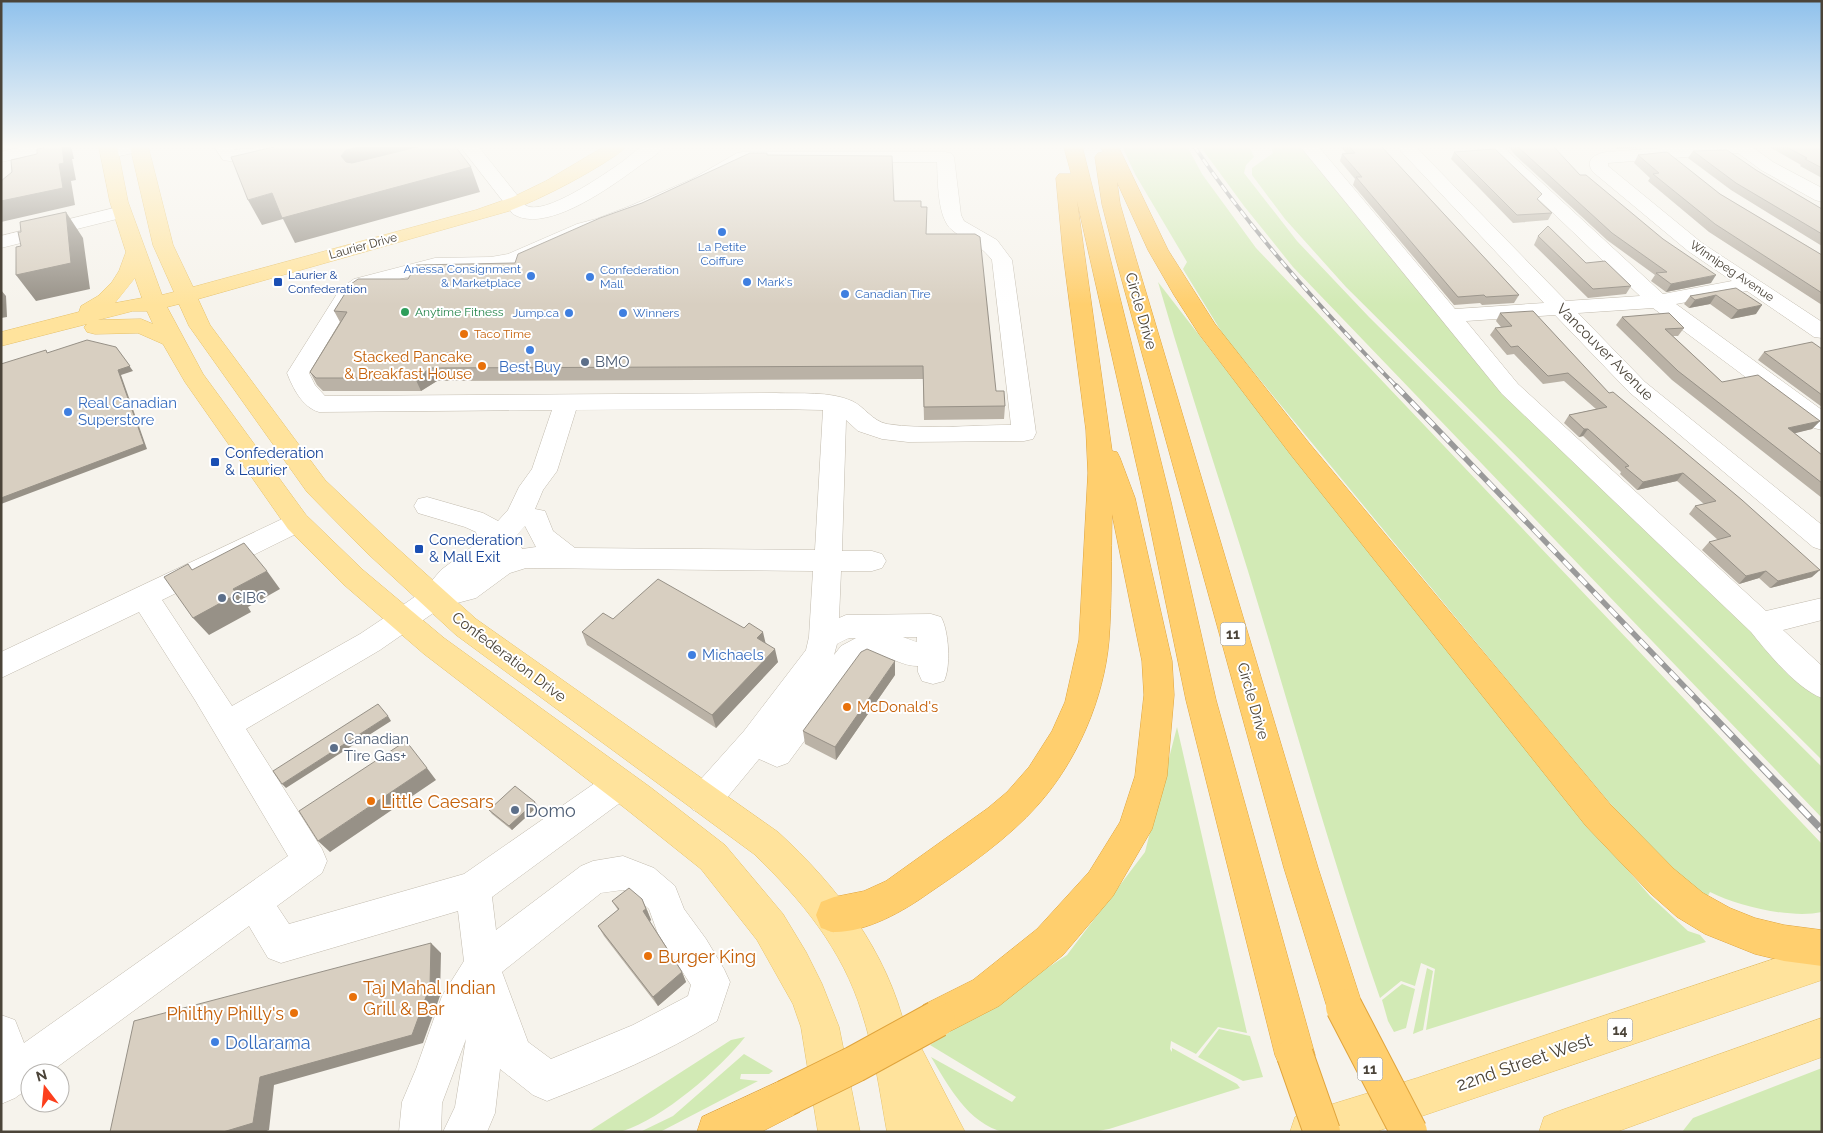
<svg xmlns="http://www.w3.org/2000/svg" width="1823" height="1133" viewBox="0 0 1823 1133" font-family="Raleway,sans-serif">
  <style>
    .green { fill: #d2eab5 }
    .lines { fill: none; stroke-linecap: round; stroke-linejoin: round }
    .minor-casing { stroke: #c2bbae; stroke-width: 1 }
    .major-casing { stroke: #e6c16a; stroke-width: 1 }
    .highway-casing { stroke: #e0a43c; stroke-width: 1 }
    .minor { fill: #fff; fill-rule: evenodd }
    .major { fill: #ffe39c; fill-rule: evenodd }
    .highway { fill: #ffcf6e; fill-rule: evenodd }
    .rail-far2-casing { stroke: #9a9a9a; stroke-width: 4 }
    .rail-far1-casing { stroke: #9a9a9a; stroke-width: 5.5 }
    .rail-casing { stroke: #9a9a9a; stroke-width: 7 }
    .rail-far2 { stroke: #fff; stroke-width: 2.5; stroke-dasharray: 8; stroke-linecap: butt }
    .rail-far1 { stroke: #fff; stroke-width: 4; stroke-dasharray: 11; stroke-linecap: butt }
    .rail { stroke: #fff; stroke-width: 5; stroke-dasharray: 14; stroke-linecap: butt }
    .highway-bridge-casing { stroke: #e0a43c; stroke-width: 38; stroke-linecap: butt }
    .highway-bridge { stroke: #ffcf6e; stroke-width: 36 }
    .wall { fill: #bab2a6 }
    .shaded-wall { fill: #979187 }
    .building { fill: #d8cfc1; stroke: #979187 }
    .shop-dot { fill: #3f7fe0; stroke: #fff; stroke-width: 2 }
    .transit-dot { fill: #1a4fb4; stroke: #fff; stroke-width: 2 }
    .leisure-dot { fill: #2e9e5b; stroke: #fff; stroke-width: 2 }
    .food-dot { fill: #e8710a; stroke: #fff; stroke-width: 2 }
    .service-dot { fill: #5c6f8a; stroke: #fff; stroke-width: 2 }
    .labels { text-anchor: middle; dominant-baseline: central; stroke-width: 4; stroke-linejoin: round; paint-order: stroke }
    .far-street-label { font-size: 12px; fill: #4b4439; stroke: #fff }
    .far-shop-label { font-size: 12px; fill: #366cbe; stroke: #fff; text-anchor: start }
    .far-transit-label { font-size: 12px; fill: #164399; stroke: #fff; text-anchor: start }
    .far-leisure-label { font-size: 12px; fill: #27864d; stroke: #fff; text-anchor: start }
    .far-food-label { font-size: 12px; fill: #c56008; stroke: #fff; text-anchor: start }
    .shield { fill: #fff; stroke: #817c74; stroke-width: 1 }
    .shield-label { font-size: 14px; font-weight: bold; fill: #4b4439 }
    .street-label { font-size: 15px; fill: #4b4439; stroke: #fff }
    .food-label { font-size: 15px; fill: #c56008; stroke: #fff; text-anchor: end }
    .service-label { font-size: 15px; fill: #4e5e75; stroke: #fff; text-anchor: start }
    .shop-label { font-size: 15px; fill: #366cbe; stroke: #fff; text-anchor: start }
    .transit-label { font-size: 15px; fill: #164399; stroke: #fff; text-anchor: start }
    .near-food-label { font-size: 18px; fill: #c56008; stroke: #fff; text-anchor: start }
    .near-service-label { font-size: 18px; fill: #4e5e75; stroke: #fff; text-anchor: start }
    .near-shop-label { font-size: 18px; fill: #366cbe; stroke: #fff; text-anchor: start }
    .near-street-label { font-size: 18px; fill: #4b4439; stroke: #fff }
  </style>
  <rect width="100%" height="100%" fill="#f6f3ec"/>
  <!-- green -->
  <path class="green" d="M1122,146l12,2v-2h53l15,28 54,74 566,596v68c-31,7 -84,-6 -112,-20l-4,7 -48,-43 -50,-55 -91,-109 -293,-356 -41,-67 4,-7 -52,-88z
    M1200,146h49l5,11 -8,8 -2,8 53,68 72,76 453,450v51l-529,-551 -49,-61z
    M1271,146h31l184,222 336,325v67l-476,-473 -61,-68 -33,-44v-7l21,-15z
    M1158,282l103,133 322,403 67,78 38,35 12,4 6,7 -280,88 9,-61 -14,-6 -6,23 -14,-5 -21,17c-49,-141 -88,-284 -132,-427 -30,-96 -62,-192 -90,-289z
    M1177,727l70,306 -29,-6 -22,27 -25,-13 -1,8 2,3v-4l65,36 3,4 -131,41 -17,3h-88c-36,-8 -56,-47 -73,-75l81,45 4,-5 -86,-52 137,-90 78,-103z
    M1427,968l6,3 -10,59 -10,4z
    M1402,984l13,5 -9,39 -12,4 -6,-11 -6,-21z
    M1219,1029l31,7 13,41 -20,4 -45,-24z
    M745,1037c-25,32 -83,82 -122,94 -10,2 -25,1 -35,1l143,-92z
    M744,1054l29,17 -4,3h-28l-1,5 18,2 -98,51h-20l33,-16z
    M1822,1068v64h-140l11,-14z"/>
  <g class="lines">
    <!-- minor casing -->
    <g class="minor-casing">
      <path id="minor" d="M26,146h33l-3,4 -55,12v-10z
        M117,146h33l-3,4 -37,8 -6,-1 -3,-4 3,-4z
        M214,146h18l2,4 44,-4 3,4 -3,4c-18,4 -37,10 -55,6z
        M460,146h18l47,59c18,13 81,-32 97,-43 7,-5 15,-14 23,-16 5,-1 14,0 20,0 -7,9 -19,15 -27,21 -26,19 -92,68 -125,47z
        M1300,146h18l137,163 89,-6 -148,-157h19l151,155 74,-5 -157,-150h19l161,148 69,-13 -44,-30 -95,-79c-9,-12 2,-18 13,-20l84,-6h61l22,16 49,26v14l-7,-2 -54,-30 -23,-17 -130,10v3l94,77 120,79v16l-8,-1 -67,-46 -71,13 146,106v20l-8,-2 -161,-120 -75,5 67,69 177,143v25l-9,-3 -184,-155 -74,-77 -89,6 52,63 248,227 56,-13v22l-39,10 39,36v32c-25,-9 -55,-46 -71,-66l-249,-238z
        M743,152h202l6,1 3,4 7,58 3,6 33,19 15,20 24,173 -3,6 -9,2 -116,1 -26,-3 -24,-8 -12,-11 -4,131h30l10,3 4,7 -4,7 -10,3h-31l-2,47 7,-3 85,-1 10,3c8,14 10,50 3,64l-11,3 -11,-3 -4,-9v-6c-23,0 -33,-19 -57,-2l-73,99 -11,4 -18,-8 -42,51 -12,4 -12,-4 -5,-11 5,-11 51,-57 62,-81 3,-13 4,-66 -287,-3 -16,5 -34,25 -34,9 -62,43 -134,79 76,120 5,12 -5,12 -45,33 12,18 175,-50 144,-100 12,-5 12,5 4,10 -4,10 -140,103 4,33 85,-64 12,-5 30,-5 31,12 21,18 9,23 22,30 18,30 6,13 -13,39c-53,33 -111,57 -170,80l-14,-6 -33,-26 -5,44 -8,19h-44l12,-25 11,-68 -24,64 -1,29h-42l3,-30 14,-33 26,-73 22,-35 -6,-50 -177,52 -13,-5 -19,-32 -200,147h-19v14l-15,11 -14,6v-89l14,5 9,23 264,-187 -93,-156 -56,-88 -138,66v-26l296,-140 9,3 4,7 -4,7 -144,71 70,106 128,-72 33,-22 30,-21 18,-21 37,-28 -2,-10 -11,-5 -47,-14 -4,-7 4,-7 9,-2 56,16 15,8 10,-11 11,-23 13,-18 20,-59 -233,2c-17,-5 -26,-24 -32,-39l53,-84 14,-10 81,-21 56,-1 17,-3 69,-30 19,-5 34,-13 62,-27 45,-26zM747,162h190c1,18 0,56 15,68 16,13 26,12 40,30l19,165c-38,0 -86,5 -124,-1 -15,-3 -22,-17 -35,-23 -22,-10 -52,-7 -76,-8l-451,3 -10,-11 -6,-12 46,-76 13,-10 67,-17 56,-1 29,-6 70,-31 19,-4 35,-14 60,-27zM776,409l47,1 -8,140 -240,-2 -22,-17 -8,-20 -10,-2 8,-19 14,-19 19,-61zM525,526l11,21 -14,2 -1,-3 -11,-3zM903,637h14v5zM849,638h7l-15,8 -7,9 3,-11zM623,890l7,2 19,17 9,25 33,51 -3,11 -55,29 -82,34 -23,-17 -26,-70 99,-79z
        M122,206l7,2 2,4 -2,4 -128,32v-12z"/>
    </g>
    <!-- major casing -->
    <g class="major-casing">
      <path id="major" d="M99,146h18l11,56 34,93 12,-3 -21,-47 -23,-99h18l25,99 20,42 283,-77 37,-13 33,-16 59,-35h21c-5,7 -15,12 -22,17 -31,19 -62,35 -95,48l-311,88 12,26 115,155 62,59 89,80 302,213c59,54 109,119 128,199l8,3 51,98h-78c-7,-39 -13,-82 -25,-119 -19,-63 -61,-114 -108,-159l-298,-219 -89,-82 -60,-61 -118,-166 -10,-22 -12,3 36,67 103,141 57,55 81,68 206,149 75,58 58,69 23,38 16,32 17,43 21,105h-42l-17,-105 -8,-23 -36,-64 -56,-71 -75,-60 -202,-155 -81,-70 -55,-55 -103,-147 -22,-38 -25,-11 -43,1 -8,-2 -3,-5 3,-3 -86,22v-14l78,-20 2,-6 17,-10 14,-14 7,-11 7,-19 -16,-50zM135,278l7,20 -27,5zM133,311h14l6,13 -12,-5 -43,1z
        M1822,943v37l-447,152h-85l5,-15 15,-6 107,-33z
        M1822,1018v39l-206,75h-77l5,-15 15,-6z"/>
    </g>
    <!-- highway casing -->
    <g class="highway-casing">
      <path id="highway" d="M1064,146h18l89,356 45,198 99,355 -6,14 -14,6 -14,-6 -6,-14 -89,-355 -41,-198 -68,-301 35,250 5,1 3,6 15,40 37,163 2,34 -7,81 -15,53 -39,67 -50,59 -64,51 -62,32 -14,-5 -5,-14 5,-14 50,-25 64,-51 52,-57 31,-50 15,-46 9,-81 -2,-34 -30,-147c-1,42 0,84 -3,126 -5,59 -32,121 -71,165 -29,33 -72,63 -109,88 -25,18 -62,39 -94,39 -4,1 -9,-3 -14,-4l-5,-13 5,-13 13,-5 30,-6 22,-10 102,-73 19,-16 22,-25 23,-36 13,-29 14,-62 9,-167 -2,-43 -23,-177 -7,-75 3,-4h12z
        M1100,146h18l50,104 47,74 94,119 301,361 64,65 29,24 27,15 25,10 29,7 38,5v36l-38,-5 -29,-7 -50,-20 -28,-17 -27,-24 -64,-67 -295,-371 -92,-121 -25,-39 -26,-45 -31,-68 3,22 16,55 182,609 45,139 -6,13 -13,6 -13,-6 -47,-152 -168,-609 -14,-55 -7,-47 3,-4 5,-1z
        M786,1078l14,6 6,14 -6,14 -39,20h-64l5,-15z"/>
    </g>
    <!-- minor -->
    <use href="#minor" class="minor"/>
    <!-- major -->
    <use href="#major" class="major"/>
    <!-- highway -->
    <use href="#highway" class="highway"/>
    <!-- rail-far2 casing -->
    <g class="rail-far2-casing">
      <path id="rail-far2" d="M1194,146c59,88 129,165 203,241"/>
    </g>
    <!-- rail-far1 casing -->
    <g class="rail-far1-casing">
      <path id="rail-far1" d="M1396,386l308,321"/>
    </g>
    <!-- rail casing -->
    <g class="rail-casing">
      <path id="rail" d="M1703,706l119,124"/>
    </g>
    <!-- rail-far2 -->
    <use href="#rail-far2" class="rail-far2"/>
    <!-- rail-far1 -->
    <use href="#rail-far1" class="rail-far1"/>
    <!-- rail -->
    <use href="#rail" class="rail"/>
    <!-- highway-bridge casing -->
    <g class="highway-bridge-casing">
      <path id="highway-bridge" d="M1344,1007l65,125
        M1295,1055l27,77
        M786,1098l69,-34 82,-45"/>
    </g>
    <!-- highway-bridge -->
    <use href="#highway-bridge" class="highway-bridge"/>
  </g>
  <!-- wall -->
  <path class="wall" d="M1340,146h41l138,149 -5,8 -32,2 -2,-2 -26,2 -101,-120 2,-6 -15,-18 2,-7 4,-1z
    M1508,146h45l27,29 131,108 -45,9 -15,-11 4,-6 -48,-35 -92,-85z
    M1614,146h36l-1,1 -32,2z
    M1768,146h54v32l-22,-12 1,-1z
    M1693,151l63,19 66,39v37l-91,-56 -43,-32z
    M1454,152l84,48 14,13 -4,7 -35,3 -62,-64z
    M767,155l127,46 27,6 5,27 70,157 9,15 -1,13 -80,1 -1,-41 -486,2 -16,10h-98l-6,-6 -7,-13 30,-50 -6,-11 74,-32 107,-16 127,-60z
    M1638,155l82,39 102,61v50l-113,-73 -61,-51 2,-3 -16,-15z
    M1538,236l48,27 45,23 -5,8 -38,4 -54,-53z
    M1736,288l20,26 -25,5 -21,-15 -21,4 -5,-4 6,-8z
    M1500,313l109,80 203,184 -42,11 -11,-10 -20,6 -37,-34 7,-8 9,-2 -29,-26 6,-8 9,-2 -27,-23 -40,9 -17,-16 1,-2 -38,-36 -4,1 -15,-14 5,-8 27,-6 -32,-28 -21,3 -29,-30 -7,1 -17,-20 5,-7 6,-1 -5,-6z
    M1622,317l62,11 -6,8h-5l49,46 98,39 -8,8 -18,4 28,22v43l-150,-118 -56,-55z
    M1822,349v58l-64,-47 6,-8z
    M613,619l153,24 12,19 -62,66 -129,-83 -5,-13z
    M895,675l-59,85 -31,-16 -2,-13z
    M538,806l-26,24 -20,-16 -3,-4z
    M612,901l35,9 4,10 -1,1 32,51 4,10 -28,24 -54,-70 -6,-10 20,-16z"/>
  <!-- shaded-wall -->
  <path class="shaded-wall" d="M62,146h9l3,13h-2l4,21 -5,1 4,24 -74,17v-21l58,-37z
    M363,146h85l-91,29 -16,-19 5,-6z
    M471,167l9,25 -185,51 -12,-24 -21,6 -14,-25 24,-7z
    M66,212l17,26 7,51 -54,12 -20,-26z
    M1716,275l-5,8 -45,9 5,-8z
    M1,290l5,6 1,21 -6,1z
    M1716,295l-6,9 -21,4 6,-8z
    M1762,305l-6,9 -25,5 7,-9z
    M116,347l17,24 -12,4 26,74 -146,55v-6l117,-128z
    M431,368l6,13 -16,10 -6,-13z
    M1820,421l-8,8 -32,8 8,-9z
    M1584,429h4l-5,7 -4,1z
    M1683,473l-6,8 -40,9 6,-8z
    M1820,570l-8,7 -42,11 8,-7z
    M267,571l13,18 -32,18 3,5 -42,23 -16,-17 40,-29z
    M1766,571l-7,7 -20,6 7,-8z
    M763,632l3,13 -9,-7z
    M775,649l3,13 -62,66 -4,-13z
    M895,661v14l-59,85 -1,-13z
    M388,716l3,5 -105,67 -4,-4z
    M427,768l9,12 -106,72 -12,-11z
    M535,802l3,4 -26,24 -3,-4z
    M642,899l5,11 4,10 -2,2 -6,-11z
    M431,943l10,10 -1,43 -17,47 -149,42 -5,45 -5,2h-41l37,-55z
    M682,972l4,10 -28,24 -5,-9z"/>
  <!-- building -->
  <path class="building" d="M44,146h18l2,17 -5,1 4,24 -62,13v-20l11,-9 -1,-12 26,-6v-5l7,-1z
    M278,146h85l-17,4 -5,6 5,6 6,1 69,-17h34l16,21 -189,51 -10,-25 -24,7 -17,-43z
    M1349,146h32l138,149 -33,2 -2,-2 -26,2 -102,-120h6l-20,-23 13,-1z
    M1517,146h36l27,29h6l77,64 53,36 -45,9 -15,-11 11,-1 -55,-39z
    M1785,146h37v22l-17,-9 2,-1z
    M1495,149l47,45 -5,5 15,14 -35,2 -63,-63z
    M1727,150l29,20 66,39v25l-86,-51 -43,-32z
    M1667,152l53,42 102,61v38l-107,-69 -62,-50 6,-1 -21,-18z
    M750,153h17v2l125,1 2,45h27v6h6l-1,27h49l5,3 16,154h8l1,15 -81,1 -1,-41 -492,2 -16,10h-99l-6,-6 37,-60 -13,-1 17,-27 7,-5h50l8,-14 99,-2 3,-9 82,-36 42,-15z
    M66,212l5,51 -55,12v-28l5,-1 -3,-14h3l-1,-10z
    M1548,226l38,37 19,-2 26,25 -38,3 -55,-53z
    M1736,288l26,17 -24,5 -22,-15 -21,5 -5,-4z
    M1533,311l76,82 4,-1 129,108 78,70 -42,11 -12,-10 -20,5 -37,-34 22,-6 -36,-30 21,-5 -33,-28 -40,9 -18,-15 4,-1 -41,-37h-4l-15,-14 38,-8 -39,-34 -20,3 -30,-30 -7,1 -16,-19 17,-2 -12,-13z
    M1669,313l15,15 -19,1 57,53 36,-7 62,46 -32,7 34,27v28l-144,-112 -56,-54z
    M87,340l29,7 14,19 -12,4 26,74 -143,54v-134l45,-14 1,3z
    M1812,342l10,7v46l-58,-43z
    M244,543l23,28 -34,18 4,5 -44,24 -29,-41 24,-13 4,6z
    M658,579l86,49 5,-5 14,9 -6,6 18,11 -63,66 -130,-83 21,-19 10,6z
    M867,649l28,12 -60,86 -32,-16 58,-79z
    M378,704l10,12 -106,68 -9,-13z
    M406,741l21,27 -109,73 -19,-30z
    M515,786l20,16 -26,24 -20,-16z
    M629,888l13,11 4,10 -3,2 39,61 -29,25 -55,-71 21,-17 -7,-8z
    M431,943l-1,43 -18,49 -152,42 -7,46 -30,9h-113l24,-111z"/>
  <!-- sky -->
  <linearGradient id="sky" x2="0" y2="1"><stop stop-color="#8fc1ec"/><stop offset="0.48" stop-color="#fbfaf6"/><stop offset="1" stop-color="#fbfaf6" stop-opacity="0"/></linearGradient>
  <rect width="1823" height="305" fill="url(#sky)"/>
  <!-- markers -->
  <g class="shop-dot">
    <circle cx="722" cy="232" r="5"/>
    <circle cx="531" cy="276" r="5"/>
    <circle cx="590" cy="277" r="5"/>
    <circle cx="747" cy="282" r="5"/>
    <circle cx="845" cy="294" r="5"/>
    <circle cx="569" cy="313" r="5"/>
    <circle cx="623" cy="313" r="5"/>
    <circle cx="530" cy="350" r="5"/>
    <circle cx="68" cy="412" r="5"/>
    <circle cx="692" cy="655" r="5"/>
    <circle cx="215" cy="1042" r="5"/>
  </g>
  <g class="transit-dot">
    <rect x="273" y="277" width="10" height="10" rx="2.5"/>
    <rect x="210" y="457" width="10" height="10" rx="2.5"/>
    <rect x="414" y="544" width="10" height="10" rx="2.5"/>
  </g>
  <circle class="leisure-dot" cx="405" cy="312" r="5"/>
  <g class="food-dot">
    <circle cx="464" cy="334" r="5"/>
    <circle cx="482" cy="366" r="5"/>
    <circle cx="847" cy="707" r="5"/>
    <circle cx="371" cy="801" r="5"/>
    <circle cx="648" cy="956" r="5"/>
    <circle cx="353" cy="997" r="5"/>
    <circle cx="294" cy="1013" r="5"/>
  </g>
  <g class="service-dot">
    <circle cx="585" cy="362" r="5"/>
    <circle cx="222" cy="598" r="5"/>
    <circle cx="334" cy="748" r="5"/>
    <circle cx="515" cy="810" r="5"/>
  </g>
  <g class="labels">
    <!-- far-street labels -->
    <g class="far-street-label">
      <text transform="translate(363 246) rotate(-15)">Laurier Drive</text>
      <text transform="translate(1732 271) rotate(34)">Winnipeg Avenue</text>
    </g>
    <!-- far-shop labels -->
    <g class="far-shop-label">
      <text x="722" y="247" text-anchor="middle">La Petite<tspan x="722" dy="14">Coiffure</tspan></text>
      <text x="521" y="269" text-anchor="end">Anessa Consignment<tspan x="521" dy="14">&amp; Marketplace</tspan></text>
      <text x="600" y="270">Confederation<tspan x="600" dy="14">Mall</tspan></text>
      <text x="757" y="282">Mark's</text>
      <text x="855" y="294">Canadian Tire</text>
      <text x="559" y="313" text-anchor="end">Jump.ca</text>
      <text x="633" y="313">Winners</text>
    </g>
    <!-- far-transit labels -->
    <g class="far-transit-label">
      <text x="288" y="275">Laurier &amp;<tspan x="288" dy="14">Confederation</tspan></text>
    </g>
    <!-- far-leisure labels -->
    <g class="far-leisure-label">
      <text x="415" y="312">Anytime Fitness</text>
    </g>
    <!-- far-food labels -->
    <g class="far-food-label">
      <text x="474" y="334">Taco Time</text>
    </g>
    <!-- shield labels -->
    <g class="shield">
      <rect x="1220.5" y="622.5" width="25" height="23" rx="4"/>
      <rect x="1607.5" y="1018.5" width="25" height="23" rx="4"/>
      <rect x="1357.5" y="1057.5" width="25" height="23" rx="4"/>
    </g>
    <g class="shield-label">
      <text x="1233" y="634">11</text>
      <text x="1620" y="1030">14</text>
      <text x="1370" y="1069">11</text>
    </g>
    <!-- street labels -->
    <g class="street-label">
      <text transform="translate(1141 311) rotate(74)">Circle Drive</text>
      <text transform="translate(1605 352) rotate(45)">Vancouver Avenue</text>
      <text transform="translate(509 657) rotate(37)">Confederation Drive</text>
      <text transform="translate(1253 701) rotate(74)">Circle Drive</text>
    </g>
    <!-- food labels -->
    <g class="food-label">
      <text x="472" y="357">Stacked Pancake<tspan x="472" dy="17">&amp; Breakfast House</tspan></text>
      <text x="857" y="707" text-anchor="start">McDonald's</text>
    </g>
    <!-- service labels -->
    <g class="service-label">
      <text x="595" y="362">BMO</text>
      <text x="232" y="598">CIBC</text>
      <text x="344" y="739">Canadian<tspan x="344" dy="17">Tire Gas+</tspan></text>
    </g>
    <!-- shop labels -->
    <g class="shop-label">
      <text x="530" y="367" text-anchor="middle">Best Buy</text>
      <text x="78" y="403">Real Canadian<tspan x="78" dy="17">Superstore</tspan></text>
      <text x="702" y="655">Michaels</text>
    </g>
    <!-- transit labels -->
    <g class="transit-label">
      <text x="225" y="453">Confederation<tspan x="225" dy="17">&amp; Laurier</tspan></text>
      <text x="429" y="540">Conederation<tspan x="429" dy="17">&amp; Mall Exit</tspan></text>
    </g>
    <!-- near-food labels -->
    <g class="near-food-label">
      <text x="381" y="801">Little Caesars</text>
      <text x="658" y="956">Burger King</text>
      <text x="363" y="987">Taj Mahal Indian<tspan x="363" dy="21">Grill &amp; Bar</tspan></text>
      <text x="284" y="1013" text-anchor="end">Philthy Philly's</text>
    </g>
    <!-- near-service labels -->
    <g class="near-service-label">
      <text x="525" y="810">Domo</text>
    </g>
    <!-- near-shop labels -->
    <g class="near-shop-label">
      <text x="225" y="1042">Dollarama</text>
    </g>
    <!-- near-street labels -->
    <g class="near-street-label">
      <text transform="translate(1524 1062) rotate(-19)">22nd Street West</text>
    </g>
  </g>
  <!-- border -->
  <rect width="1823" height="1133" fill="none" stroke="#4b4439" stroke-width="5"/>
  <!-- north arrow -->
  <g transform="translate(45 1088) rotate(344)"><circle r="24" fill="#ffffff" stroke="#b7b4b0"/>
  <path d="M0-4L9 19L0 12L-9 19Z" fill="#fc3f1d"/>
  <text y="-8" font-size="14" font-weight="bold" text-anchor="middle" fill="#4b4439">N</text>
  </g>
</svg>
